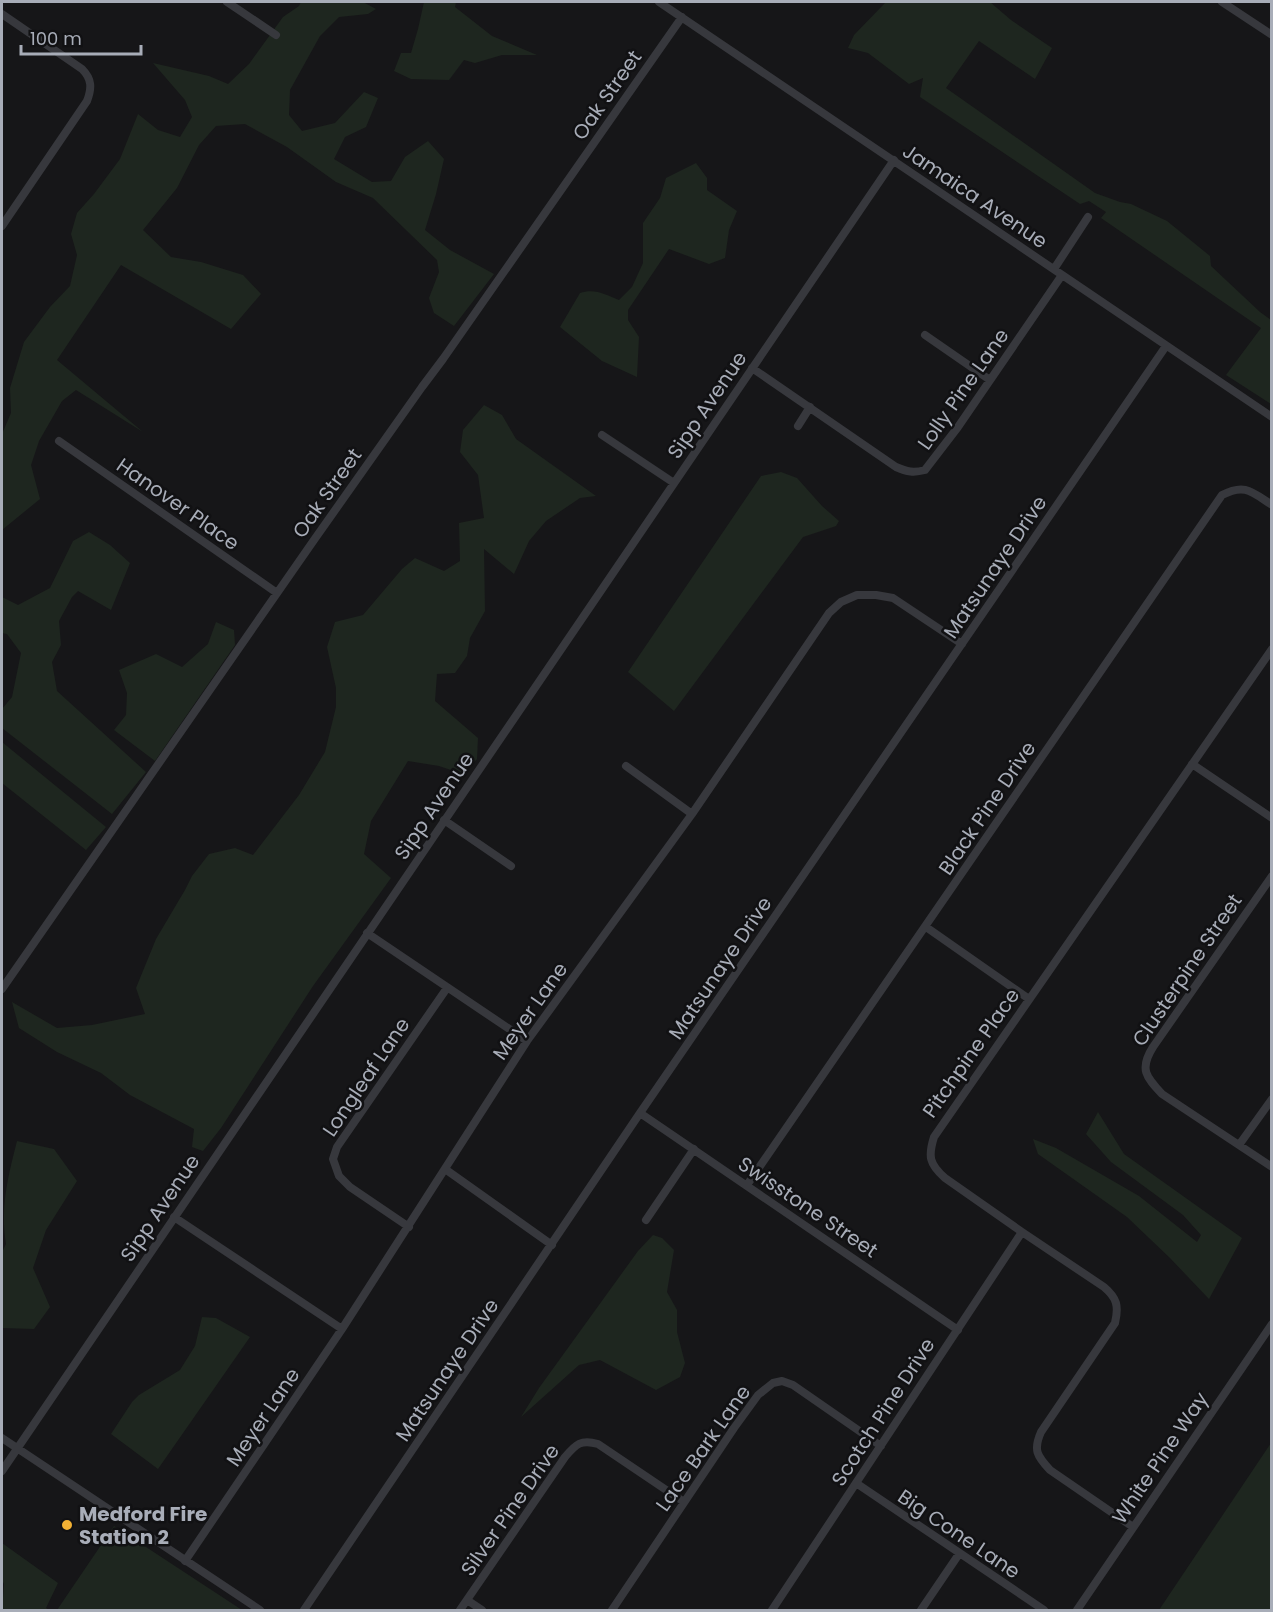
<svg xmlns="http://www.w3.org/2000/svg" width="1273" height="1612" viewBox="0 0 1273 1612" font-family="Poppins,sans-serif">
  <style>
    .green { fill: #1e261f }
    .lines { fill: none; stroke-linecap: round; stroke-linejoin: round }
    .minor { stroke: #37383d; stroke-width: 8 }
    .poi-dot { fill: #f2b134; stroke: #111113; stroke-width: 2 }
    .labels { text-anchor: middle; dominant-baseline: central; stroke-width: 5; stroke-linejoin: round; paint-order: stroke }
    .street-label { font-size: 20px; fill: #a8adb8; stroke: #111113 }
    .poi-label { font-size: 20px; font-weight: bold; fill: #a8adb8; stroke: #111113; text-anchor: start }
  </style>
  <rect width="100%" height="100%" fill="#161618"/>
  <!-- green -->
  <path class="green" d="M301,2h62l13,7 -8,5 -29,3 -19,19 -30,54 -1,25 13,16 33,-8 29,-31 14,6 -12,29 -21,10 -11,22 38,23 19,-1 14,-24 23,-16 16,18 -8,35 -11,36 25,20 44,24 -40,52 -20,-13 -5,-15 10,-26 -2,-12 -64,-62 -37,-16 -49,-35 -42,-23 -29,2 -17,19 -22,43 -34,42 28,27 30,5 42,13 18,19 -30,35 -110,-64 -64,95 86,72 -67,-42 -14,11 -23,40 -8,24 9,34 -38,31v-96l9,-21 -1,-25 14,-46 26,-35 20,-21 7,-31 -6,-21 6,-21 17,-19 26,-35 18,-45 20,16 22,7 12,-20 -7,-17 -32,-37 56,13 19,8 21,-20 34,-47 16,-11z
    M424,2h32l-1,5 37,29 45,19h-35l-27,8 -11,-3 -15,20 -38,-1 -17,-8 7,-18h10l7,-24z
    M886,2h104l21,18 41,28 -17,31 -56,-38 -33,47 149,105 25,9 11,2 36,17 43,35 1,10 49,46 11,8v84l-45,-29 35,-47 -160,-110 5,-6 -17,-11 -9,3 -160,-107 3,-19 -14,6 -41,-31 -20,-5 6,-13z
    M696,163l11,15v12l30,21 -8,19 -4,28 -16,6 -40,-15 -41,61v10l11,17 -2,40 -35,-16 -42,-34 20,-34c15,-5 26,2 39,7l13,-13 11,-24v-40l17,-25 6,-20z
    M484,405l18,10 14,24 80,57 -16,2 -34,23 -17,20 -15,33 -30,-25 1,62 -15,27 -3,18 -12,17 -18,1 -2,27 43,37 -1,21 -14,15 -24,-8 -31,-5 -37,60 -7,33 27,24 -78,108 -92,142 -18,23 -11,-4 2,-18 -64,-34 -29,-22 -44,-21 -38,-24 -7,-26 45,26 35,-3 53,-11 -9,-26 20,-49 29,-49 7,-14 17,-22 26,-6 18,7 46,-60 26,-43 11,-45v-19l-9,-41 8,-25 28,-7 39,-46 13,-11 29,13 16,-10 -1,-38 25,-5 -6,-43 -18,-23 3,-22z
    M781,472l16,6 25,28 17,15 -3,5 -33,11 -129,174 -46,-39 133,-196z
    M89,532l21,13 20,18 -19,47 -33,-19 -6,6 -13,24 2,24 -9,17 5,29 89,81 -34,42 -110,-86v-19l10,-12 9,-44 -14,-19 -5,-1v-36l16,8 32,-17 23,-47z
    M216,622l18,8 1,15 -80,116 -41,-31 12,-15 1,-22 -8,-23 37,-16 26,13 26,-23z
    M2,742l104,85 -20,23 -84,-67z
    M1098,1112l26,42 118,84 -33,61 -39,-41 -43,-41 -89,-63 -5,-15 23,9 83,48 58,46 4,-7 -18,-20 -72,-53 -25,-28z
    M17,1141l37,8 23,32 -31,49 -13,38 17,39 -16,22 -32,-1v-76l4,-8c-6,-36 2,-68 11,-103z
    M653,1235l9,3 12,12 -7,42 10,18v22l8,31 -5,14 -24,13 -56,-30 -21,5 -58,52 18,-29 99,-137z
    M202,1317l14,1 34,19 -92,132 -47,-35 21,-32 7,-7 41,-25 15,-24z
    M1271,1443v167h-112z
    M114,1526l128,84h-185z
    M2,1543l56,40 -12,25 3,2h-47l2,-26 -2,-4z"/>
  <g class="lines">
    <!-- minor -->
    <path class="minor" d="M227,2l49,33
      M659,2l613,415
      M1222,2l50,33
      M2,14l80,55c10,10 10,19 5,32l-85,125
      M1054,269l34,-52
      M925,335l65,45
      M752,368l144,99c11,5 18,6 29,3l33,-43 104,-152
      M798,426l12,-19
      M602,435l72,48
      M59,441l218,152
      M1192,764l80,54
      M626,766l66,48
      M444,820l67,46
      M1272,876l-119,171c-14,22 -7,30 9,47l110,73
      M926,927l103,72
      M367,933l160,108
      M2,989l312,-449 108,-153 21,-28 239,-342
      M640,1113l318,217
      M1239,1145l33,-46
      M445,1169l107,76
      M747,1185l475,-690c23,-12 30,-3 50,10
      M174,1217l168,112
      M646,1220l48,-71
      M409,1227l-59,-40 -11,-11 -6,-17 4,-12 110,-159
      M2,1438l258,172
      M2,1471l892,-1311
      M856,1483l188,127
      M1133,1527l-83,-57c-13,-14 -17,-20 -9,-38l74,-109c4,-17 2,-25 -11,-36l-82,-55 -77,-54c-16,-14 -17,-22 -11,-41l338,-488
      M185,1561l157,-232 185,-288 165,-227 137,-201 12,-11 16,-7h19l17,3 69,46
      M467,1600l15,10
      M304,1610l336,-497 526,-767
      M460,1610l105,-153c11,-13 16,-18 33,-13l86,58
      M612,1610l122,-182 24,-33 15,-12 9,-2 11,4 88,61
      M772,1610l250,-378
      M921,1610l38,-56
      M1077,1610l195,-286"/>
  </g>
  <!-- markers -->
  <circle class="poi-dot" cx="67" cy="1525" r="6"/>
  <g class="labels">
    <!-- street labels -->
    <g class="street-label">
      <text transform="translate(607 95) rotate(-55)">Oak Street</text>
      <text transform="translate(975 196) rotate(34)">Jamaica Avenue</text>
      <text transform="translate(963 389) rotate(-55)">Lolly Pine Lane</text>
      <text transform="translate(707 405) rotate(-56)">Sipp Avenue</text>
      <text transform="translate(327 493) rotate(-55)">Oak Street</text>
      <text transform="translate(178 504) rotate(35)">Hanover Place</text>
      <text transform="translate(995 567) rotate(-56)">Matsunaye Drive</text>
      <text transform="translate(434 806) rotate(-56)">Sipp Avenue</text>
      <text transform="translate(987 808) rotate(-56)">Black Pine Drive</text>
      <text transform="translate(720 968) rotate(-56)">Matsunaye Drive</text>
      <text transform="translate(1187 970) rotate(-56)">Clusterpine Street</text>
      <text transform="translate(530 1011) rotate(-55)">Meyer Lane</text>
      <text transform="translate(971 1053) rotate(-55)">Pitchpine Place</text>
      <text transform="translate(366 1077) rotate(-56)">Longleaf Lane</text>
      <text transform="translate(808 1207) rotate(34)">Swisstone Street</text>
      <text transform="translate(160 1208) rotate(-56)">Sipp Avenue</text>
      <text transform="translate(447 1370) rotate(-56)">Matsunaye Drive</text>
      <text transform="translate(883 1412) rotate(-57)">Scotch Pine Drive</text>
      <text transform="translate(263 1417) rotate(-56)">Meyer Lane</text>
      <text transform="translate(703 1448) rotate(-55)">Lace Bark Lane</text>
      <text transform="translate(1160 1458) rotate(-56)">White Pine Way</text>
      <text transform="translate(510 1510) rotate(-55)">Silver Pine Drive</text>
      <text transform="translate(959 1534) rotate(34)">Big Cone Lane</text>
    </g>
    <!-- poi labels -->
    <g class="poi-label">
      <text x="79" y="1514">Medford Fire<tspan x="79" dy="23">Station 2</tspan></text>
    </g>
  </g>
  <!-- border -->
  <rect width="1273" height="1612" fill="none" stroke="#a8adb8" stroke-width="6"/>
  <!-- scale -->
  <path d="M21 45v9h120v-9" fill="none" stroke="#a8adb8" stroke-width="3"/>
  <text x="30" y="45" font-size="18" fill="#a8adb8" stroke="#111113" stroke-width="4.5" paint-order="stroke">100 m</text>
</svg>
